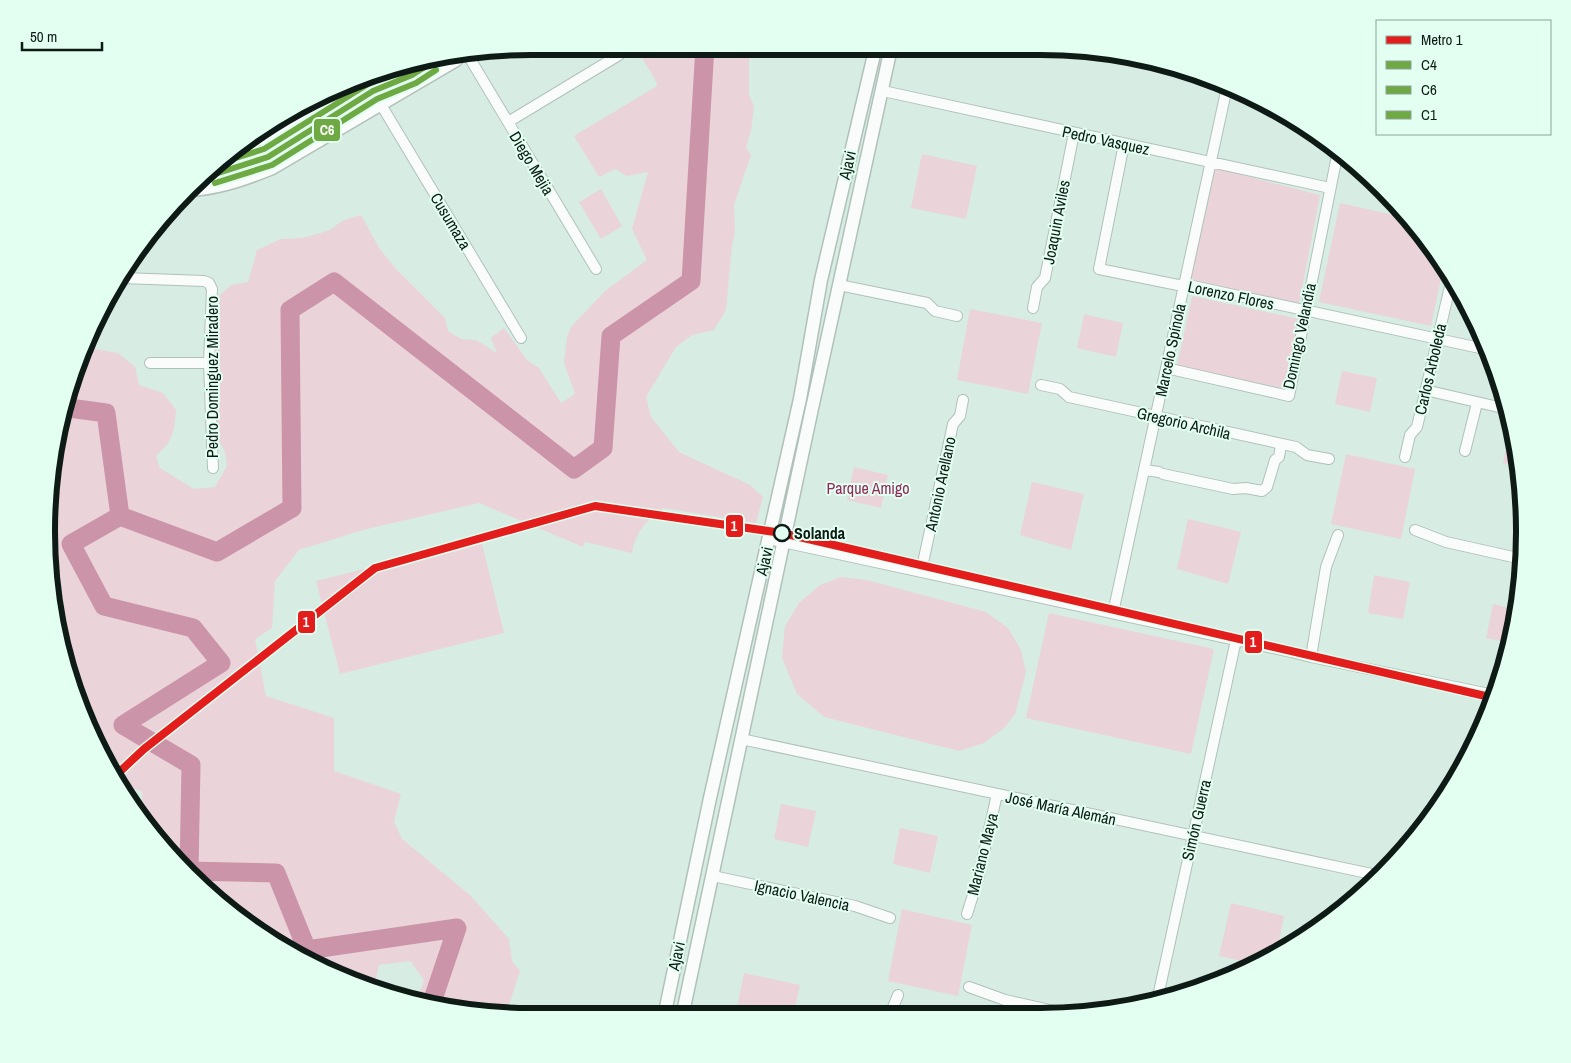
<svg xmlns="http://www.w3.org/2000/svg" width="1571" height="1063" viewBox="0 0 1571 1063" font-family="'Archivo Narrow',sans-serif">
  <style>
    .green { fill: #ead4da }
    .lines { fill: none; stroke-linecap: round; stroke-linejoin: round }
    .river { stroke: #cb94a9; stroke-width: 19 }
    .minor-casing { stroke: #b0c1b9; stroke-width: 12 }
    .tertiary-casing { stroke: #b0c1b9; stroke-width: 15 }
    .secondary-casing { stroke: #b0c1b9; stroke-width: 18 }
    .minor { stroke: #f9fcfb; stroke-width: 10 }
    .tertiary { stroke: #f9fcfb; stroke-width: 12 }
    .secondary { stroke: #f9fcfb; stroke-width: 15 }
    .bus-1-casing { stroke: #e2fff1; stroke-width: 10 }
    .bus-2-casing { stroke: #e2fff1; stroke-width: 10 }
    .bus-3-casing { stroke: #e2fff1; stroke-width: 10 }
    .bus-1 { stroke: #6ea943; stroke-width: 6 }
    .bus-2 { stroke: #6ea943; stroke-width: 6 }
    .bus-3 { stroke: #6ea943; stroke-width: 6 }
    .metro-1-casing { stroke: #e2fff1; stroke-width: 11 }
    .metro-1 { stroke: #e31d1b; stroke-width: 8 }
    .stop-dot { fill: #e2fff1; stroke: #0d1a15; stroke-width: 2.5 }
    .labels { text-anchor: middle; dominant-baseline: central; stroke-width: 4; stroke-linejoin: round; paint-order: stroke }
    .street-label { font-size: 16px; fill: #0d1a15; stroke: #e2fff1 }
    .park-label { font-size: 16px; fill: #912858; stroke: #e2fff1 }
    .stop-label { font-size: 16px; font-weight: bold; fill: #0d1a15; stroke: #e2fff1; text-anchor: start }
    .rim { fill: none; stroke: #0d1a15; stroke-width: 6 }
    .line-badge { stroke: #e2fff1; stroke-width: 2 }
    .badge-label { font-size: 14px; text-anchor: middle; font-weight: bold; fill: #fff }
  </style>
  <rect width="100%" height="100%" fill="#d7ece2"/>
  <!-- green -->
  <path class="green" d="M635,46h119l-5,11v38l5,11 -3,25 -5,16 5,8 -17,50 1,27 -3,14 -6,64 -12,20 -22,5 -16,12 -30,50 5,20 28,35 71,33 13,12 -7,26 -93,-15c-17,13 -27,23 -31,45l-47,-11 -2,5 -104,-44 -116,27 -64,20 -24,31 -3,47 -17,11 11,57 68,22v53l67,23 -7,28 8,17 69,57 38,43 3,22 8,10 -14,43 -69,-7 -20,-6 7,-21 -14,-19 -31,4 -5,21 -57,-19 -128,-92 -46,-59 -1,-25 -17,-4 -16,-18 -37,-98c0,-22 -2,-29 -16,-45l-9,-127 34,-144 14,-6 23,4 17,14 4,18 24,8 13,17c-2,22 -2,30 -20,46l4,12 34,21 21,-2 12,-21 -2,-14 -11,-20 -3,-65 3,-67 17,-15 17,-3 9,-32 24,-11 21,-1 15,-4 13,-4 12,-9 19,-6 18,33 17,21 49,49 3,13 13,8 15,1 21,13 -6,-15 13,-10 23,32 12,8 22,35 14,-9 -11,-31 3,-26 4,-10 34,-36 42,-31 -15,-31 16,-57 -21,4 -12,-7 -16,8 -25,-41 83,-50 -1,-5z
    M922,154l55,12 -11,53 -55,-11z
    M1215,168l105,27 -21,109 -109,-25z
    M601,189l21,37 -21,13 -22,-37z
    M1340,203l67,15 36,44 1,2 -13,62 -112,-24z
    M1192,296l112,24 -14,70 -113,-24z
    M970,309l72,14 -14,71 -71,-14z
    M1084,314l39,9 -7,34 -39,-9z
    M1342,371l35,7 -7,34 -35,-8z
    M1511,423l4,14 3,29 -15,-3z
    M1346,454l69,15 -14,70 -70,-15z
    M854,467l34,8 -7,33 -34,-8z
    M1032,482l52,12 -13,56 -51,-15z
    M1188,519l53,13 -13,52 -51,-15z
    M481,540l23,93 -164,41 -24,-93z
    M1374,575l36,7 -7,37 -35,-6z
    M841,577l26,3 119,32 22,16 13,22 5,22 -11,42 -11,14 -20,15 -25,8 -135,-34 -27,-23 -15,-36 3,-32 14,-23 21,-18z
    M1493,604l24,6 -2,16 -5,17 -24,-5z
    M1049,613l165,36 -23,105 -165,-36z
    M781,804l35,7 -8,36 -34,-8z
    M900,828l38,8 -8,37 -37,-9z
    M1231,903l53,13 -7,36 -22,12 -36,-8z
    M902,909l70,16 -14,71 -70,-15z
    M744,973l56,12 -7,32h-58z"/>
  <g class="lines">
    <!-- river -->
    <path class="river" d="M69,408l37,5 14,103
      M120,516l97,36 75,-44 -2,-198 44,-28 240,187 29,-21 8,-112 80,-55 14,-235
      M120,516l-49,28 33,62 89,22 28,35 -98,62 68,40 -2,106 87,2 31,77 150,-22 -26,77"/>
    <!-- minor casing -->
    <g class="minor-casing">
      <path id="minor" d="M469,57l127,212
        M883,91l447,97
        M380,103l141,235
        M508,122l111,-67
        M1124,144l-25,125 79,16 6,-1 305,66
        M122,278l82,3 5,2 3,6 -3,74 4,105
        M839,285l88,18 8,8 22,5
        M1033,308l4,-21 8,-9 29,-145
        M150,363h59
        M1166,368l123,28 48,-240
        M1041,385l19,4 9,8 227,50 11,8 22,4
        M1425,390l82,19
        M1465,451l12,-48
        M1405,457l5,-22 7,-8 35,-149
        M1144,470l15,2
        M1163,474l70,15 13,-1 16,3 5,-4 8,-27 4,-3 2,-12
        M1415,530l31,12 76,17
        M769,539l522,113 20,5 183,38
        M921,572l32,-148 7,-8 3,-16
        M1113,613l114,-526
        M1311,657l15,-90 12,-32
        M741,739l640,137
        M713,876l142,30 35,12
        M967,914l11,-35 19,-85
        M969,987l36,13 62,14
        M1157,1001l79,-361
        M889,1017l9,-22"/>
    </g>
    <!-- tertiary casing -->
    <g class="tertiary-casing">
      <path id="tertiary" d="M664,1017l46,-219 90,-399 21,-119 55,-234
        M682,1017l129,-604 78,-356 5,-11"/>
    </g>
    <!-- secondary casing -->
    <g class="secondary-casing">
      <path id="secondary" d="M228,160l51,-23 110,-67
        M197,188c27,-3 49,-11 74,-21l184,-108"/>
    </g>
    <!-- minor -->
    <use href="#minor" class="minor"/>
    <!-- tertiary -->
    <use href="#tertiary" class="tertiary"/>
    <!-- secondary -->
    <use href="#secondary" class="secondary"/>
    <!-- bus-1 casing -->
    <g class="bus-1-casing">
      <path id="bus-1" d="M212,175l56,-18 105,-66 39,-16 19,-12"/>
    </g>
    <!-- bus-2 casing -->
    <g class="bus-2-casing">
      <path id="bus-2" d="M215,183l57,-18 105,-66 39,-16 20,-13"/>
    </g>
    <!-- bus-3 casing -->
    <g class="bus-3-casing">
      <path id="bus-3" d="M226,161l38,-12 104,-65 14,-13"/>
    </g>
    <!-- bus-1 -->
    <use href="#bus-1" class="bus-1"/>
    <!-- bus-2 -->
    <use href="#bus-2" class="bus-2"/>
    <!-- bus-3 -->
    <use href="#bus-3" class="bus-3"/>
    <!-- metro-1 casing -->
    <g class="metro-1-casing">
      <path id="metro-1" d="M114,777l30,-28 231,-181 220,-62 187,27 712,165"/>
    </g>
    <!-- metro-1 -->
    <use href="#metro-1" class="metro-1"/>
  </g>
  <!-- markers -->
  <circle class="stop-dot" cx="782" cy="533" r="8"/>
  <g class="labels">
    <!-- street labels -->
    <g class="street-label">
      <text transform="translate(1106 140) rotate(12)">Pedro Vasquez</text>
      <text transform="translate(532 163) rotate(59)">Diego Mejia</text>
      <text transform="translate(847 165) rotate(-77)">Ajavi</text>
      <text transform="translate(451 221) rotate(59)">Cusumaza</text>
      <text transform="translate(1056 222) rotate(-79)">Joaquin Aviles</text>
      <text transform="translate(1231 295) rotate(12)">Lorenzo Flores</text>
      <text transform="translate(1299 336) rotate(-78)">Domingo Velandia</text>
      <text transform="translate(1170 350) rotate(-78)">Marcelo Spínola</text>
      <text transform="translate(1430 369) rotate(-77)">Carlos Arboleda</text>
      <text transform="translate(212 377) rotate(-90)">Pedro Dominguez Miradero</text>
      <text transform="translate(1184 423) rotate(13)">Gregorio Archila</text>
      <text transform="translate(940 484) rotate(-78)">Antonio Arellano</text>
      <text transform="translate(764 561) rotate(-77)">Ajavi</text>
      <text transform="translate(1061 808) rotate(12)">José María Alemán</text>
      <text transform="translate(1196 820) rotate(-77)">Simón Guerra</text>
      <text transform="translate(982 854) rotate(-76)">Mariano Maya</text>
      <text transform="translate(802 895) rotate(12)">Ignacio Valencia</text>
      <text transform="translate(676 956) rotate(-78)">Ajavi</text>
    </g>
    <!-- park labels -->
    <g class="park-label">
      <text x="868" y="488">Parque Amigo</text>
    </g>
    <!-- stop labels -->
    <g class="stop-label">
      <text x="794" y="533">Solanda</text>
    </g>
  </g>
  <!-- crop -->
  <path d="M0 0H1571V1063H0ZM531 55H1040A476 476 0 0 1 1516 531V532A476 476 0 0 1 1040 1008H531A476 476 0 0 1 55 532V531A476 476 0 0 1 531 55Z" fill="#e2fff1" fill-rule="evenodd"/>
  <path class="rim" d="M531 55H1040A476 476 0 0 1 1516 531V532A476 476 0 0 1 1040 1008H531A476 476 0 0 1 55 532V531A476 476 0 0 1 531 55Z"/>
  <g class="line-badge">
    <rect x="313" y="118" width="28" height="24" rx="5" fill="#6ea943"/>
    <rect x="725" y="514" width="19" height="24" rx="5" fill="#e31d1b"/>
    <rect x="297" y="610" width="19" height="24" rx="5" fill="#e31d1b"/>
    <rect x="1244" y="630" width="19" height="24" rx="5" fill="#e31d1b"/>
  </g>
  <g class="badge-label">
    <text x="327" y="135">C6</text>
    <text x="734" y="531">1</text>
    <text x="306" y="627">1</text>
    <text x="1253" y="647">1</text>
  </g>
  <!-- legend -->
  <rect x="1376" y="20" width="175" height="115" fill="#e2fff1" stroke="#8da399"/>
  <rect x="1386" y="36" width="25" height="8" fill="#e31d1b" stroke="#8da399"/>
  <text x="1421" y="45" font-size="15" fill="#0d1a15">Metro 1</text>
  <rect x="1386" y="61" width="25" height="8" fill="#6ea943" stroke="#8da399"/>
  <text x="1421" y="70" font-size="15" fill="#0d1a15">C4</text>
  <rect x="1386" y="86" width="25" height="8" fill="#6ea943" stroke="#8da399"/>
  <text x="1421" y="95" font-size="15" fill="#0d1a15">C6</text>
  <rect x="1386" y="111" width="25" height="8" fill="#6ea943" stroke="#8da399"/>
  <text x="1421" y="120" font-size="15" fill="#0d1a15">C1</text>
  <!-- scale -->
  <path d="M22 42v8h80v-8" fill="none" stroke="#0d1a15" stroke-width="2.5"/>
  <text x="30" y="42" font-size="15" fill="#0d1a15" stroke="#e2fff1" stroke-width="4" paint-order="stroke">50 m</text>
</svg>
